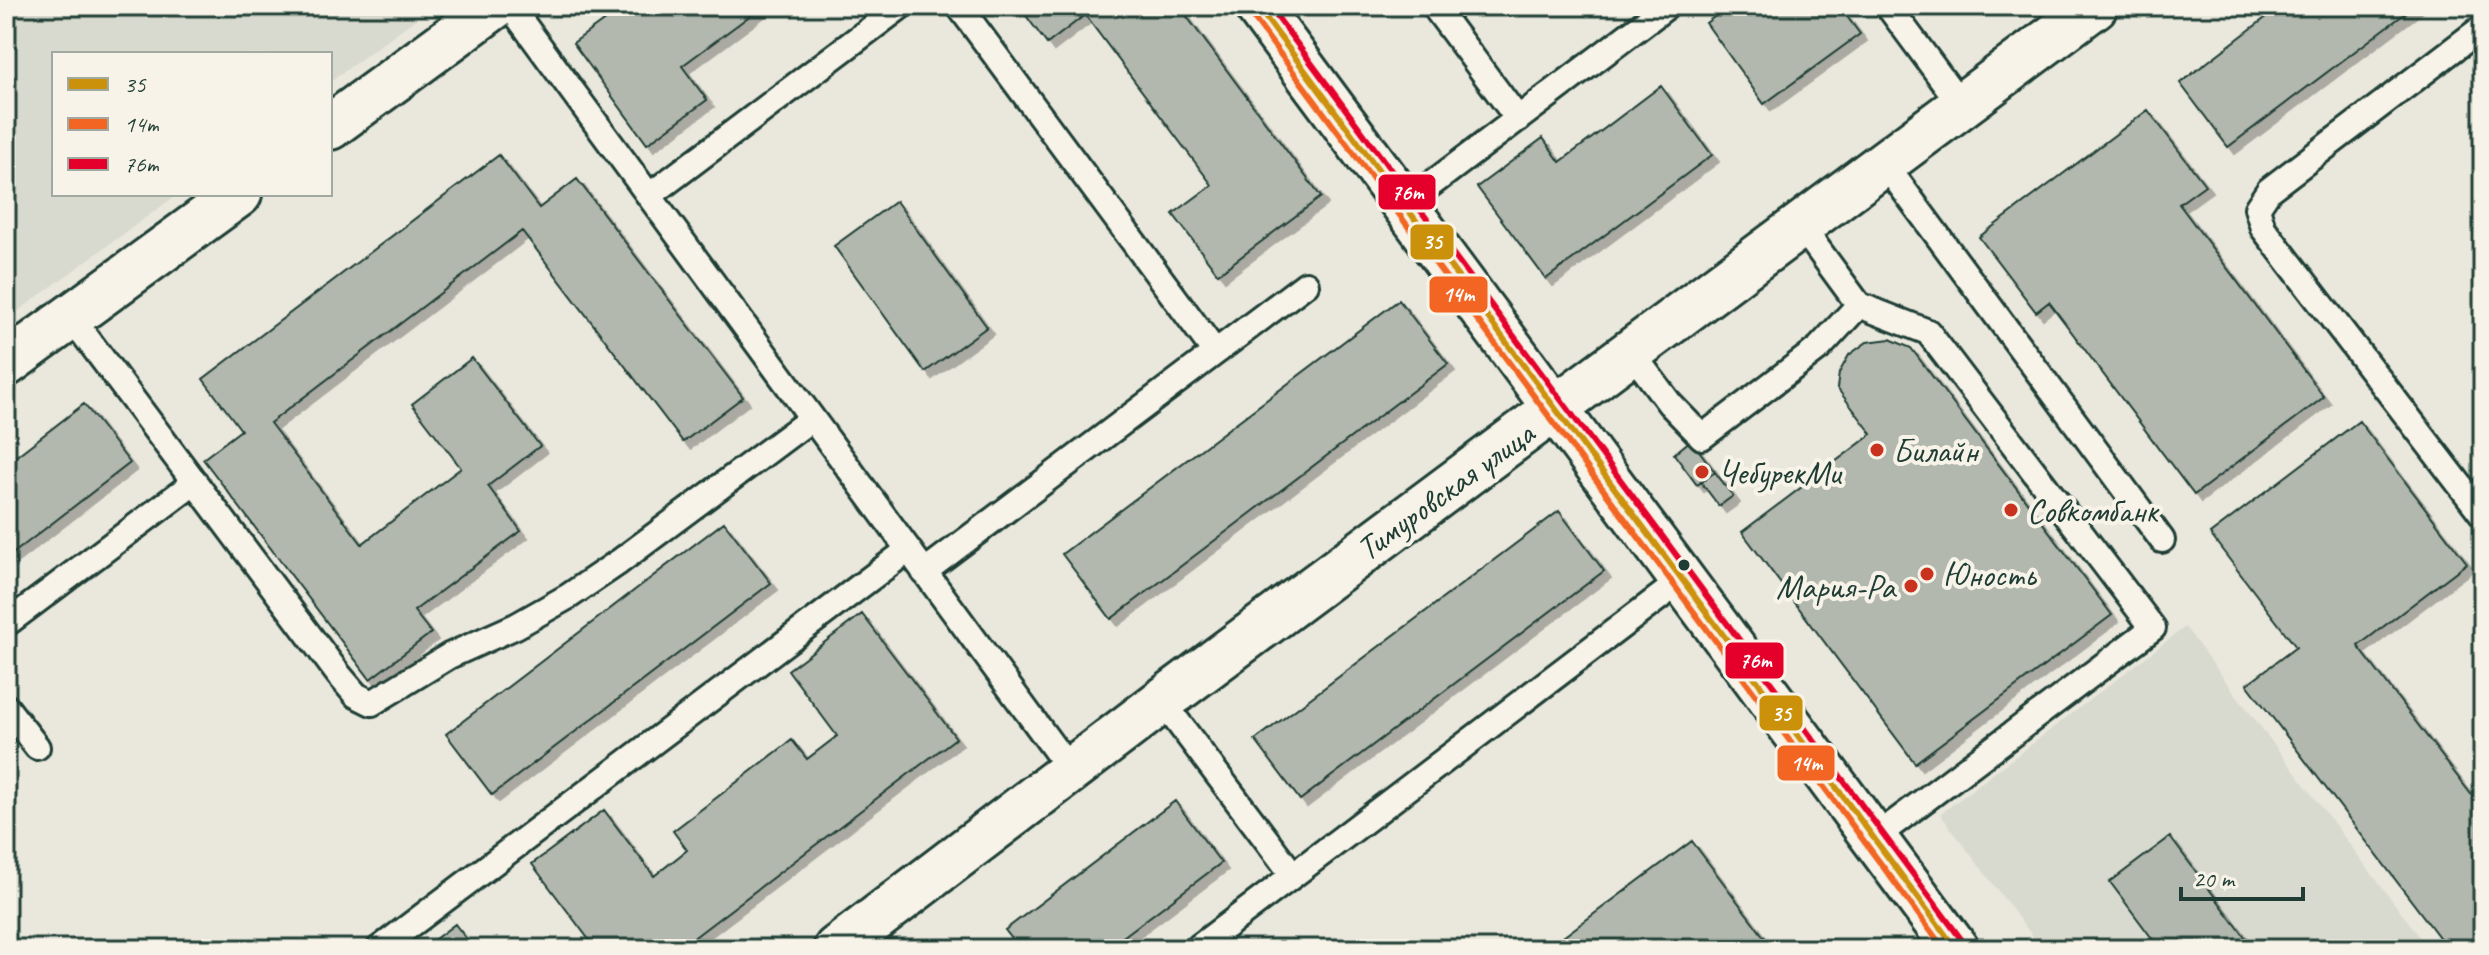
<svg xmlns="http://www.w3.org/2000/svg" width="2489" height="955" viewBox="0 0 2489 955" font-family="Caveat,sans-serif">
  <style>
    .built { fill: #d9dacf }
    .building { fill: #b2b8ae; stroke: #1f3d34; stroke-width: 2; filter: url(#shadow) }
    .lines { fill: none; stroke-linecap: round; stroke-linejoin: round }
    .service-casing { stroke: #1f3d34; stroke-width: 30 }
    .minor-casing { stroke: #1f3d34; stroke-width: 50 }
    .tertiary-casing { stroke: #1f3d34; stroke-width: 50 }
    .service { stroke: #f7f3e8; stroke-width: 24 }
    .minor { stroke: #f7f3e8; stroke-width: 44 }
    .tertiary { stroke: #f7f3e8; stroke-width: 44 }
    .bus-1-casing { stroke: #f7f3e8; stroke-width: 12 }
    .bus-2-casing { stroke: #f7f3e8; stroke-width: 12 }
    .bus-3-casing { stroke: #f7f3e8; stroke-width: 12 }
    .bus-1 { stroke: #cc910a; stroke-width: 6 }
    .bus-2 { stroke: #f26522; stroke-width: 6 }
    .bus-3 { stroke: #e4002b; stroke-width: 6 }
    .poi-dot { fill: #c8321e; stroke: #f7f3e8; stroke-width: 3 }
    .bus-dot { fill: #1f3d34; stroke: #f7f3e8; stroke-width: 3 }
    .labels { text-anchor: middle; dominant-baseline: central; stroke-width: 8; stroke-linejoin: round; paint-order: stroke }
    .poi-label { font-size: 34px; fill: #1f3d34; stroke: #f7f3e8; text-anchor: start }
    .street-label { font-size: 34px; fill: #1f3d34; stroke: #f7f3e8 }
    .line-badge { stroke: #f7f3e8; stroke-width: 3 }
    .badge-label { font-size: 22px; text-anchor: middle; font-weight: bold; fill: #fff }
  </style>
  <defs>
    <filter id="shadow"><feDropShadow dx="7" dy="7" stdDeviation="0" flood-color="#0004"/></filter>
  </defs>
  <rect width="100%" height="100%" fill="#eae8dd"/>
  <filter id="ink" filterUnits="userSpaceOnUse"><feTurbulence type="fractalNoise" baseFrequency=".0125" numOctaves="2"/><feDisplacementMap in="SourceGraphic" scale="16" xChannelSelector="R" yChannelSelector="G"/><feConvolveMatrix kernelMatrix="1 2 1 2 8 2 1 2 1" color-interpolation-filters="sRGB"/></filter>
  <g filter="url(#ink)">
    <!-- built -->
    <path class="built" d="M6,6h427l-103,76v-28h-276v140h124l-172,126z
      M2185,627l244,322h-387l-102,-135z"/>
    <!-- building -->
    <path class="building" d="M624,6h139l-81,60 25,34 -60,44 -74,-101z
      M1019,6h160l142,191 -103,77 -45,-60 39,-29 -127,-170 -38,29z
      M1729,6h110l21,28 -96,70 -58,-81z
      M2281,6h134l-187,141 -48,-64z
      M1661,86l51,69 -166,124 -69,-92 66,-49 17,24z
      M2148,110l57,75 -26,19 145,193 -130,98 -145,-193 -13,10 -57,-75z
      M499,155l40,53 38,-29 166,218 -60,45 -161,-211 -252,192 92,121 99,-76 -49,-64 60,-46 68,88 -52,40 33,45 -107,80 17,22 -61,46 -167,-220 38,-29 -38,-51z
      M896,201l91,126 -62,45 -91,-126z
      M1399,300l49,64 -337,255 -49,-65z
      M1890,339l21,9 201,267 -197,148 -173,-231 130,-98 -35,-46 2,-15 10,-18 18,-13z
      M84,404l46,59 -124,96v-95z
      M2359,421l108,142 -109,83 125,164v139h-35l-201,-265 49,-37 -86,-113z
      M1691,440l24,32 -18,13 -23,-31z
      M1715,472l18,24 -14,10 -18,-24z
      M1559,511l45,60 -304,229 -45,-60z
      M724,522l47,61 -279,212 -46,-61z
      M862,614l94,124 -277,211h-83l-64,-85 72,-54 50,66 33,-26 -14,-19 119,-91 15,19 30,-23 -49,-66z
      M1175,801l46,62 -114,86h-87l-15,-19z
      M2170,837l84,112h-94l-50,-67z
      M1692,841l81,108h-226z
      M455,924l19,25h-52z"/>
    <g class="lines">
      <!-- service casing -->
      <g class="service-casing">
        <path id="service" d="M510,6l560,764
          M959,6l256,346
          M1434,6l84,113
          M1888,6l74,100
          M2483,27l-214,163 -12,18 6,20 220,287
          M1884,163l278,377
          M649,196l252,-190
          M1405,204l262,-198
          M1859,305l69,27 225,296 -280,211
          M71,317l268,358 17,20 16,8 77,-47 67,-30 53,-30 50,-34 192,-143
          M1632,353l38,51 32,33 117,-89 40,-43 -58,-79
          M924,572l382,-288
          M6,624l189,-142
          M1162,701l131,174
          M6,707l31,40
          M379,949l529,-399
          M1196,949l486,-369"/>
      </g>
      <!-- minor casing -->
      <g class="minor-casing">
        <path id="minor" d="M330,127l165,-121
          M6,364l233,-170
          M836,949l326,-248 933,-695"/>
      </g>
      <!-- tertiary casing -->
      <g class="tertiary-casing">
        <path id="tertiary" d="M1257,6l699,943"/>
      </g>
      <!-- service -->
      <use href="#service" class="service"/>
      <!-- minor -->
      <use href="#minor" class="minor"/>
      <!-- tertiary -->
      <use href="#tertiary" class="tertiary"/>
      <!-- bus-1 casing -->
      <g class="bus-1-casing">
        <path id="bus-1" d="M1257,6l699,943"/>
      </g>
      <!-- bus-2 casing -->
      <g class="bus-2-casing">
        <path id="bus-2" d="M1249,12l695,937"/>
      </g>
      <!-- bus-3 casing -->
      <g class="bus-3-casing">
        <path id="bus-3" d="M1269,6l695,937"/>
      </g>
      <!-- bus-1 -->
      <use href="#bus-1" class="bus-1"/>
      <!-- bus-2 -->
      <use href="#bus-2" class="bus-2"/>
      <!-- bus-3 -->
      <use href="#bus-3" class="bus-3"/>
    </g>
  </g>
  <!-- markers -->
  <g class="poi-dot">
    <circle cx="1877" cy="450" r="8"/>
    <circle cx="1702" cy="472" r="8"/>
    <circle cx="2011" cy="510" r="8"/>
    <circle cx="1927" cy="574" r="8"/>
    <circle cx="1911" cy="586" r="8"/>
  </g>
  <circle class="bus-dot" cx="1684" cy="565" r="7"/>
  <g class="labels">
    <!-- poi labels -->
    <g class="poi-label">
      <text x="1893" y="450">Билайн</text>
      <text x="1718" y="472">ЧебурекМи</text>
      <text x="2027" y="510">Совкомбанк</text>
      <text x="1943" y="574">Юность</text>
      <text x="1895" y="586" text-anchor="end">Мария-Ра</text>
    </g>
    <!-- street labels -->
    <g class="street-label">
      <text transform="translate(1445 491) rotate(-36)">Тимуровская улица</text>
    </g>
  </g>
  <g class="line-badge">
    <rect x="1377" y="173" width="60" height="38" rx="8" fill="#e4002b"/>
    <rect x="1409" y="223" width="46" height="38" rx="8" fill="#cc910a"/>
    <rect x="1428" y="275" width="61" height="39" rx="8" fill="#f26522"/>
    <rect x="1724" y="641" width="61" height="39" rx="8" fill="#e4002b"/>
    <rect x="1758" y="694" width="46" height="38" rx="8" fill="#cc910a"/>
    <rect x="1776" y="744" width="60" height="38" rx="8" fill="#f26522"/>
  </g>
  <g class="badge-label">
    <text x="1407" y="200">76т</text>
    <text x="1432" y="249">35</text>
    <text x="1458" y="302">14т</text>
    <text x="1755" y="668">76т</text>
    <text x="1781" y="721">35</text>
    <text x="1806" y="771">14т</text>
  </g>
  <!-- margin -->
  <rect width="2489" height="955" fill="none" stroke="#f7f3e8" stroke-width="32"/>
  <rect x="16" y="16" width="2457" height="923" fill="none" stroke="#1f3d34" stroke-width="3" filter="url(#ink)"/>
  <!-- legend -->
  <rect x="52" y="52" width="280" height="144" fill="#f7f3e8" stroke="#a1aaa0" stroke-width="2"/>
  <rect x="68" y="78" width="40" height="12" fill="#cc910a" stroke="#a1aaa0" stroke-width="2"/>
  <text x="124" y="92" font-size="24" fill="#1f3d34">35</text>
  <rect x="68" y="118" width="40" height="12" fill="#f26522" stroke="#a1aaa0" stroke-width="2"/>
  <text x="124" y="132" font-size="24" fill="#1f3d34">14т</text>
  <rect x="68" y="158" width="40" height="12" fill="#e4002b" stroke="#a1aaa0" stroke-width="2"/>
  <text x="124" y="172" font-size="24" fill="#1f3d34">76т</text>
  <!-- scale -->
  <path d="M2181 887v12h122v-12" fill="none" stroke="#1f3d34" stroke-width="4"/>
  <text x="2193" y="887" font-size="24" fill="#1f3d34" stroke="#f7f3e8" stroke-width="6" paint-order="stroke">20 m</text>
</svg>
